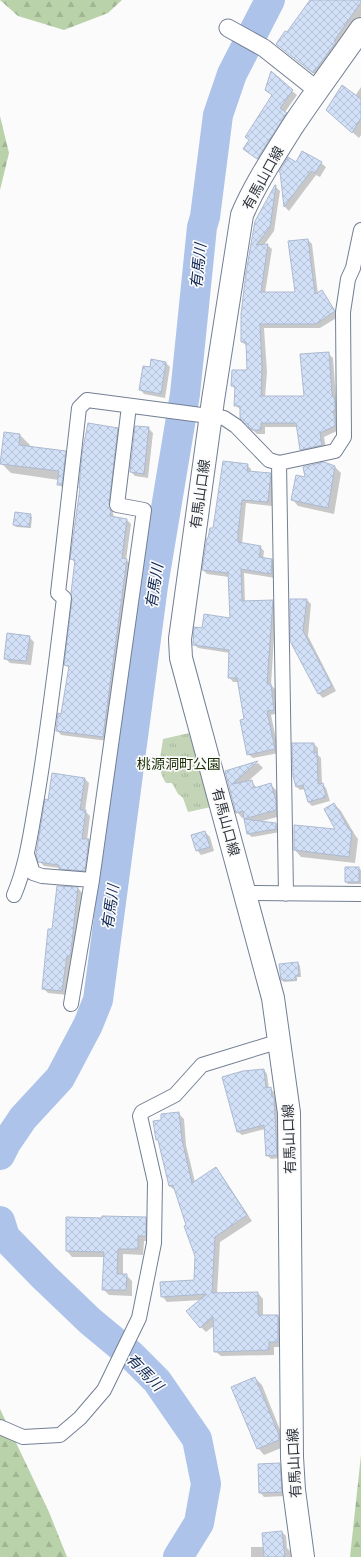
<svg xmlns="http://www.w3.org/2000/svg" width="361" height="1557" viewBox="0 0 361 1557" font-family="Poppins,'Noto Sans JP',sans-serif">
  <style>
    .forest { fill: url(#forest-firs) }
    .park { fill: url(#park-tufts) }
    .shadow { fill: #0003 }
    .lines { fill: none; stroke-linecap: round; stroke-linejoin: round }
    .river { stroke: #adc3e9; stroke-width: 30 }
    .building { fill: url(#building-cross-hatch); stroke: #adbad0 }
    .minor-casing { stroke: #737f93; stroke-width: 16 }
    .tertiary-casing { stroke: #737f93; stroke-width: 19 }
    .primary-casing { stroke: #737f93; stroke-width: 24 }
    .minor { stroke: #fff; stroke-width: 14 }
    .tertiary { stroke: #fff; stroke-width: 17 }
    .primary { stroke: #fff; stroke-width: 22 }
    .labels { text-anchor: middle; dominant-baseline: central; stroke-width: 3.5; stroke-linejoin: round; paint-order: stroke }
    .street-label { font-size: 14px; fill: #2f353e; stroke: #fbfbfb }
    .park-label { font-size: 14px; fill: #1c3107; stroke: #fbfbfb }
    .water-label { font-size: 15px; font-style: italic; fill: #0e2755; stroke: #fbfbfb }
  </style>
  <defs>
    <pattern id="forest-firs" width="22" height="20" patternUnits="userSpaceOnUse"><rect width="22" height="20" fill="#bad2aa"/><path d="M5 1l3.5 6h-7zM16 11l3.5 6h-7z" fill="#a0b593"/></pattern>
    <pattern id="park-tufts" width="24" height="20" patternUnits="userSpaceOnUse"><rect width="24" height="20" fill="#c3d5b6"/><path d="M3 7l-1-3M5 7V3M7 7l1-3M15 17l-1-3M17 17v-4M19 17l1-3" fill="none" stroke="#a8b79e"/></pattern>
    <pattern id="building-cross-hatch" width="8" height="8" patternUnits="userSpaceOnUse"><rect width="8" height="8" fill="#d3e1f8"/><path d="M0 0l8 8M0 8l8-8" fill="none" stroke="#b5c2d6"/></pattern>
  </defs>
  <rect width="100%" height="100%" fill="#fbfbfb"/>
  <!-- forest -->
  <path class="forest" d="M0,0h122l-14,13 -44,17 -46,-14z
    M0,116l9,37 -9,37z
    M0,1409l49,103 18,45h-67z
    M361,1455v102h-11z"/>
  <!-- park -->
  <path class="park" d="M189,733l22,74 -23,5 -5,-14 -5,-4 -6,-11h-6c-10,-15 -5,-27 -3,-44z"/>
  <!-- shadow -->
  <path class="shadow" d="M311,0h50v16l-42,62 -42,-34 10,-10z
    M361,87v48l-2,3 -25,-22 21,-20z
    M292,91l5,4 -12,17 6,6 -29,45 -18,-14 6,-8 -4,-4z
    M296,163h25l5,4 -6,10 -4,-2 -27,36 -4,-4 -4,-34z
    M275,186l5,5 -6,40 -10,14h3l5,4 -7,44h31l12,-53 4,4 6,50 3,-3 5,5 12,21 -18,11h-56l3,44 -2,25h40l23,-44 5,5 3,40 3,8v9l-2,2 2,6v7l-15,7 2,12 -20,5 -5,-5 -3,-22h-33v7h-8l-16,-16v-8l-6,-5 1,-16 -4,-3 17,-15 -2,-25 -5,-4 13,-120z
    M166,363l4,4 -5,31 -21,-4 -4,-5 11,-21z
    M148,428l5,5 -5,45 -13,-2 -4,-4z
    M117,429l5,5 -10,75 2,9 13,2 4,4 -5,36 5,4 -23,177 -47,-6 -4,-5 4,-15 8,-47 -4,-3 11,-102 -5,-4z
    M20,435l10,10v3l35,4 10,10 -6,33 -10,-11v-4l-48,-7 -10,-10z
    M247,465l4,4v3l19,2 4,4 -2,28 -26,-3 -4,41 18,3 4,4 -1,8 9,1 4,5 -1,13 -31,-5 1,29 27,-1 4,4 -5,80 4,4 3,24 -7,2 8,38 -26,5 -5,-4 -3,-34 -7,-38h-5l-4,-5 1,-24 -32,-5 -4,-4 9,-15 28,-10 -2,-42 -22,-3 -4,-4 11,-41z
    M335,467l6,6 -7,41 -36,-8 -6,-7 14,-20z
    M30,515l2,2 -1,11 -15,-1 -2,-2z
    M307,600l4,4 -3,32 28,55 -13,7 -5,-5 -27,-52z
    M29,637l5,5 -3,23 -21,-2 -5,-5z
    M314,744l4,4v7l3,3 1,26 4,4 4,13 -18,5 -4,-4 -3,-13 -5,1 -4,-4z
    M258,763l5,5 -16,14 4,-1 6,7 14,-3 5,5 5,26 -23,6 18,2 3,3 1,5 -28,5 -4,-3v-13l-3,-4 -3,1 -5,-6 -11,-40z
    M85,779l4,4 -4,28 5,5 -3,24 6,5 -4,30 -25,-2 -4,-5 -16,-2 -5,-5 10,-60z
    M334,804l7,7 14,24 3,4 -3,24 -54,-6 -6,-7 42,-19z
    M205,832l5,5 4,14 -13,4 -4,-5z
    M358,868l3,2v14h-13l-2,-2z
    M58,887l20,1 4,5 -6,63 -1,5 -4,-1 -4,35 -19,-2 -5,-5 10,-58z
    M298,963l2,3 1,11h-4v4l-13,1 -2,-2 -2,-15z
    M264,1070l3,4 2,15h2l3,3 1,7 2,3 3,56 -9,1 -4,-4 -2,-26 -23,6 -4,-3 -15,-55z
    M178,1113l6,6 2,26 9,37 21,-13 5,5 31,47 -32,21 -3,52 41,-1 5,6v17h15l5,5v26h-9v8l-53,1 -6,-5v-26l-9,7 -5,-5 1,-27 -35,2 -5,-6 33,-15 1,-25 -20,-65 -7,-5 -10,-44 -2,-3 6,-19z
    M146,1218l5,6v17h-7l-1,14 -20,-1v21h3l6,6v15l-23,-1 -6,-6 1,-32h-32l-5,-6 36,-32z
    M255,1378l7,7 23,57 1,4 -22,9 -6,-7z
    M279,1464l5,5 2,27 -22,1 -4,-5z
    M282,1532l4,4 1,12 3,3 1,6h-40v-10h13z"/>
  <g class="lines">
    <!-- river -->
    <path class="river" d="M0,1155l6,-12 17,-25 37,-40 28,-53 10,-25 55,-414 32,-192 17,-167 3,-10 13,-102 14,-41 38,-74
      M0,1221l5,16 39,40 46,44 41,34 26,26 40,58 9,45 -7,39 -21,34"/>
  </g>
  <!-- building -->
  <path class="building" d="M310,0h51v2l-27,39 2,1 -23,31 -37,-29 9,-13 2,1z
    M271,71l22,19 -13,18 7,5 -30,46 -14,-10 6,-9 -4,-3 27,-42 -7,-5z
    M342,85l19,14v19l-9,15 -26,-23z
    M302,151l20,11 -7,11 -4,-2 -27,36 -4,-35h-1l9,-15 8,5z
    M275,185h1l-6,42 -14,18 12,-1 -7,48h34l-7,-51 20,-2 7,55 7,-4 13,21 -19,13h-56l2,43 -1,29h43l-4,-42 29,-2 3,41 3,8v10l-2,1 2,6v8l-15,7 2,12 -22,5 -4,-27h-35v7h-9l-4,-4v-2h-3l-5,-6v-12h-6l1,-20h-4l1,-16h15l-1,-28h-5v-28l5,-41 9,-52z
    M151,359l15,3 -5,32 -22,-4 4,-24 7,1z
    M88,423l30,5 -9,76 2,6 -1,6 17,3 -5,39 5,1 -24,178 -47,-6 2,-18 3,1 8,-48 -5,-1 8,-66 -1,-6 4,-33 -5,-1 10,-71h-1l3,-35z
    M135,426l14,1 -5,47 -14,-2z
    M4,432l16,2 -1,11 47,6 -4,34h-5l2,-14 -59,-7z
    M223,461l25,3 -1,7 24,2 -3,29 -26,-2 -4,32v10l23,4 -2,11 13,2 -1,15 -30,-5 1,32 31,-1 -6,84h4l3,26 -7,1 8,38 -28,6 -7,-35 4,-1 -7,-41h-9l1,-28 -36,-5 1,-18 8,1 2,-14 26,4 -2,-45 -26,-3 5,-32h1l2,-10h3z
    M324,462l11,4 -7,42 -37,-8 5,-25 9,2 -2,-10z
    M15,512l16,2 -2,13 -16,-2z
    M290,599h17l-4,32 29,55 -14,8 -28,-53z
    M7,633l23,3 -4,25 -22,-2z
    M292,743h22v10h3l1,31 5,-1 3,14 -18,5 -5,-17 -7,2 -3,-11z
    M258,761l-25,23 19,-4 2,8 17,-5 5,18v9l-32,9 -1,-8 -7,2 -11,-42z
    M52,773l33,5 -5,32h6l-4,29h7l-4,32 -26,-2v-4l-21,-3 -2,-8 2,-12 7,-43 3,1z
    M334,803l16,28h2l-3,26 -55,-7v-25l41,4 -11,-20z
    M244,819l32,4v6l-29,5z
    M205,831l5,16 -14,4 -5,-16z
    M345,867h14v15h-14z
    M57,886l21,1 -7,64 -1,6 -3,-1 -5,35 -20,-2 6,-60h4z
    M298,962l1,13 -4,1 1,4h-15l-2,-16z
    M264,1069l2,19 5,-1 1,10h2l3,58 -11,1 -2,-31 -27,7 -15,-55 21,-6z
    M179,1112l3,27 10,44 24,-16 31,48 -32,22 -3,56 46,-1v23h20v27h-9v8l-55,2 -1,-35 -13,11 -14,-17 21,-17 -46,3 -1,-15 34,-2v-1l1,-23 -11,-30 2,-1 -13,-40 -4,1 -11,-46h-2l-3,-19 8,-1v-6z
    M102,1216l44,1v19h-8v13h-20l-1,25h10l-1,16h-24l2,-38 -38,-1v-34l36,1z
    M255,1377l24,58v5l-22,9 -26,-62z
    M280,1463l2,29 -23,1 -1,-29z
    M282,1531l3,26h-21l-2,-24z"/>
  <g class="lines">
    <!-- minor casing -->
    <g class="minor-casing">
      <path id="minor" d="M279,463l7,431
        M27,854l6,19 9,3 50,4
        M246,893l115,1
        M14,895c13,-31 17,-64 23,-98 11,-66 19,-133 27,-199l-6,-5 21,-185 8,-8 137,18 12,8 33,34 10,3 56,-12 9,-14 -1,-125 5,-33 5,-11 8,-38
        M71,1004l21,-124 52,-370 -27,-5 12,-99
        M0,1427l23,10 37,-2 20,-17 24,-28 35,-72 15,-75 1,-61 -15,-66 2,-4 33,-17 27,-30 78,-24"/>
    </g>
    <!-- tertiary casing -->
    <g class="tertiary-casing">
      <path id="tertiary" d="M228,28l36,20 53,42"/>
    </g>
    <!-- primary casing -->
    <g class="primary-casing">
      <path id="primary" d="M303,1557l-9,-67 -2,-33 -3,-344 -16,-115 -92,-340 -1,-19 33,-239 29,-185c13,-31 32,-59 50,-88 22,-33 46,-65 69,-98"/>
    </g>
    <!-- minor -->
    <use href="#minor" class="minor"/>
    <!-- tertiary -->
    <use href="#tertiary" class="tertiary"/>
    <!-- primary -->
    <use href="#primary" class="primary"/>
  </g>
  <g class="labels">
    <!-- street labels -->
    <g class="street-label">
      <text transform="translate(263 178) rotate(-61)">有馬山口線</text>
      <text transform="translate(200 494) rotate(-82)">有馬山口線</text>
      <text transform="translate(226 822) rotate(75)">有馬山口線</text>
      <text transform="translate(289 1139) rotate(-92)">有馬山口線</text>
      <text transform="translate(294 1463) rotate(-93)">有馬山口線</text>
    </g>
    <!-- park labels -->
    <g class="park-label">
      <text x="179" y="764">桃源洞町公園</text>
    </g>
    <!-- water labels -->
    <g class="water-label">
      <text transform="translate(198 266) rotate(-84)">有馬川</text>
      <text transform="translate(154 586) rotate(-81)">有馬川</text>
      <text transform="translate(110 907) rotate(-82)">有馬川</text>
      <text transform="translate(145 1372) rotate(46)">有馬川</text>
    </g>
  </g>
</svg>
